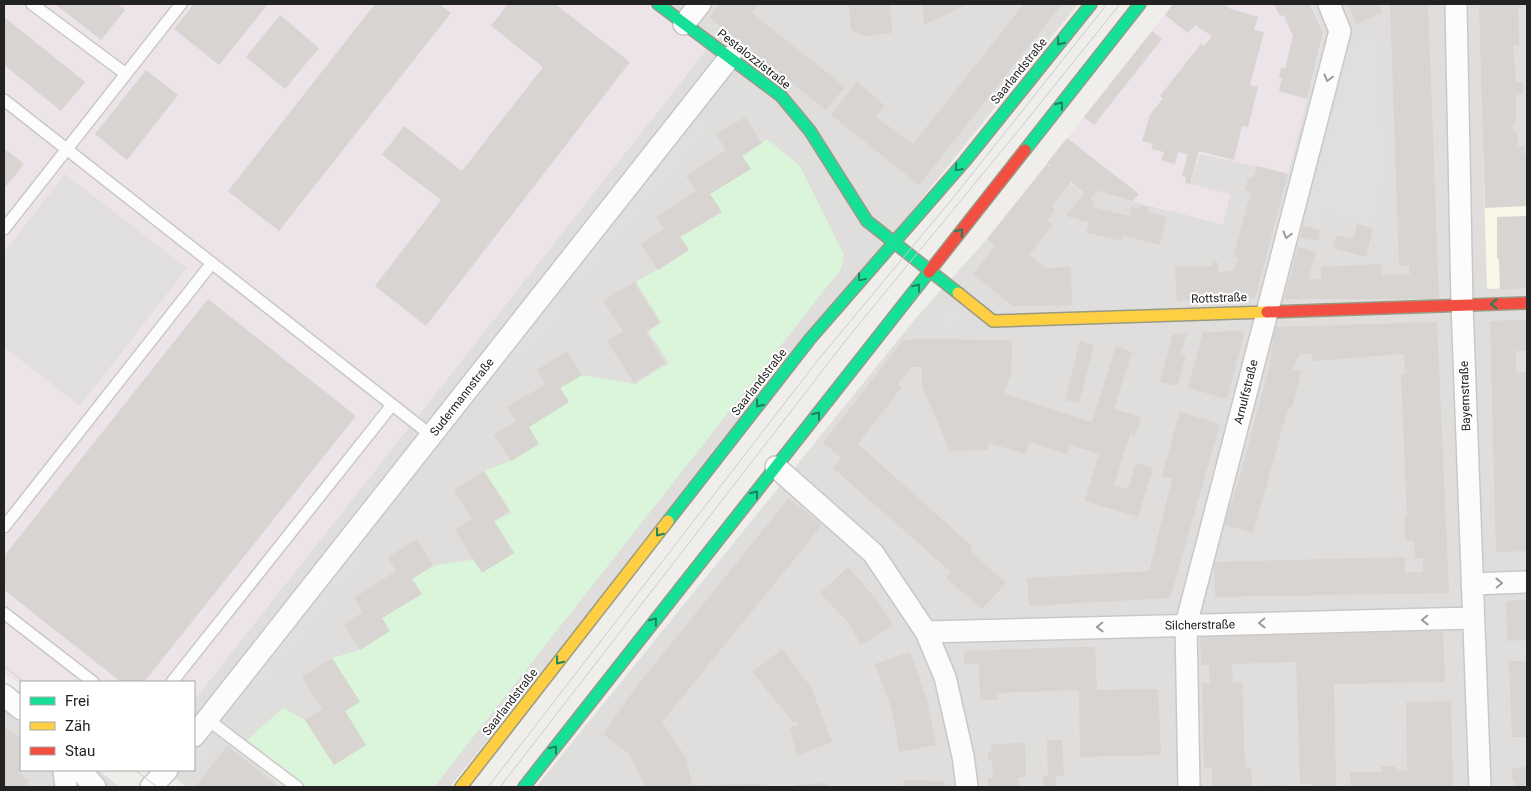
<svg xmlns="http://www.w3.org/2000/svg" width="1531" height="791" viewBox="0 0 1531 791" font-family="Roboto,sans-serif">
  <style>
    .residential { fill: #dfdedc }
    .industrial { fill: #ede4e9 }
    .education { fill: #f8f7e8 }
    .park { fill: #daf5da }
    .parking { fill: #e0dfde }
    .building { fill: #d7d4d2 }
    .lines { fill: none; stroke-linecap: round; stroke-linejoin: round }
    .lane-casing { stroke: #c9c8c7; stroke-width: 14 }
    .street-casing { stroke: #c9c8c7; stroke-width: 24 }
    .fast-casing { stroke: #999a82; stroke-width: 14 }
    .slow-casing { stroke: #999a82; stroke-width: 14 }
    .jam-casing { stroke: #999a82; stroke-width: 14 }
    .lane { stroke: #fdfcfc; stroke-width: 11 }
    .street { stroke: #fdfcfc; stroke-width: 21 }
    .fast { stroke: #16e098; stroke-width: 11 }
    .slow { stroke: #ffcf43; stroke-width: 11 }
    .jam { stroke: #f24e42; stroke-width: 11 }
    .tram { stroke: #ccc; stroke-width: 1 }
    .oneway { stroke: #1c815d }
    .oneway2 { stroke: #9a9a9a }
    .labels { text-anchor: middle; dominant-baseline: central; stroke-width: 4; stroke-linejoin: round; paint-order: stroke }
    .street-label { font-size: 12px; fill: #222; stroke: #fff }
  </style>
  <rect width="100%" height="100%" fill="#f0eeeb"/>
  <!-- residential -->
  <path class="residential" d="M660,4h418l-628,783h-263l-23,-17h30v-70l520,-660z
    M1311,4h216v783h-991l379,-468 72,-80 60,-75 44,35 6,-8 72,20 21,-27 10,-31 57,13 67,-132z
    M4,697l17,14v59h77l22,17h-116z"/>
  <!-- industrial -->
  <path class="industrial" d="M4,4h656l54,36 -520,660v-18h-173v3l-17,-13z
    M1173,4h138l13,30 -36,140 -88,-20 -10,30 40,10 -7,31 -125,-34 -7,8 -44,-35z"/>
  <!-- education -->
  <path class="education" d="M1527,152v136l-40,1 -4,-136z"/>
  <!-- park -->
  <path class="park" d="M767,139l33,27 44,89 -3,14 -407,518h-151l-46,-38 46,-41 22,12 29,45 32,-20 -21,-34 15,-9 -28,-44 28,-8 29,-19 -7,-13 39,-24 -9,-15 21,-13 81,-13 -20,-32 18,-8 -28,-42 27,-10 28,-17 -10,-17 40,-25 -9,-14 22,-13 53,9 34,-21 -21,-32 13,-9 -25,-40 53,-32 -9,-13 39,-24 -9,-19 40,-25 -8,-13z"/>
  <!-- parking -->
  <path class="parking" d="M1353,39h26l2,64 8,66 -15,59 -50,-14 -4,16 -17,-4z
    M700,115l15,12 -139,165 -12,-10z
    M65,174l122,94 -107,138 -76,-59v-95z
    M557,291l15,14 -44,56 -15,-12z
    M951,304l18,14 -25,19 -13,-8z
    M354,551l10,11 -98,128 -14,-11z
    M1458,676h12l4,104 -12,1z
    M209,732l13,10 -27,35 -10,-7h9v-19z"/>
  <!-- building -->
  <path class="building" d="M55,4h62l8,6 -24,30z
    M194,4h74l-49,61 -45,-36z
    M375,4h64l12,9 -172,218 -51,-40z
    M508,4h47l75,58 -204,264 -51,-40 66,-86 -59,-45 22,-29 58,45 81,-104 -52,-41z
    M720,4h40l-8,9 93,74 -19,23 -117,-93z
    M849,4h41l2,29 -27,3 -14,-6z
    M968,4l-11,5 -33,16 -2,-20z
    M1024,4h38l-143,181 -88,-70 26,-34 28,25 -9,11 37,27z
    M1173,4h51l7,5 27,8 -4,13 10,2 -14,53 8,2 -10,40 -6,-1 -8,34 -35,-9 -9,33 -5,-1 1,-6 -4,-1 6,-22 -10,-2 -3,12 -14,-4 3,-8 -13,-3 2,-5 -11,-3 8,-26 13,-17 -3,-2 41,-52 3,2 8,-10 -17,-11 -7,8 -23,-18z
    M1274,4h36l13,29 -16,66 -28,-8 3,-13h-3l2,-10 4,1 8,-33 -9,-21 -4,1z
    M1348,4h30l4,9 -26,11z
    M1390,4h38l11,295h-155l14,-52 18,5 -8,28 13,-1v-12l60,-3 1,11 28,-1 -1,-9 -10,1z
    M1479,4h42v4h-3l1,37h-6l3,37h7v12l-7,1v28h-3v9l4,-1 1,15h6l1,7h2v53l-42,2z
    M280,15l39,33 -34,41 -39,-32z
    M4,17l81,65 -24,29 -57,-46z
    M1152,31l10,8 -68,86 -10,-8z
    M146,70l32,25 -51,65 -32,-26z
    M745,117l17,26 -20,13 9,13 -41,25 12,18 -42,25 9,13 -31,20 -17,-26 23,-15 -8,-12 40,-26 -10,-15 40,-26 -10,-16z
    M1067,138l72,56 -6,7 -36,-10 -6,8 3,3 -1,5 36,9 2,-9 9,2 1,-4 8,2 -1,5 19,5 -7,28 -36,-9 -2,5 -36,-9 3,-10 -23,-6 18,-23 -13,-11 -20,25 4,3 -8,10 6,5 -24,30 16,13 26,-1 1,38 -59,1 -40,-32 22,-28 -8,-7 60,-75 6,4 -6,-5z
    M4,148l20,16 -19,24 -1,-1z
    M1257,166l31,8 -33,124 -78,3 -2,-34 37,-1 1,-6 5,3v9l16,-1 4,-13 -5,-1 18,-65 -6,-2 3,-11 6,-2z
    M1527,216v72l-27,2 -1,-30 -2,-3v-40z
    M1357,224l16,4 -7,29 -33,-9 3,-13 17,4z
    M1303,226l17,4 -1,11 -19,-3z
    M634,282l26,41 -14,9 19,31 -31,20 -27,-42 16,-10 -20,-30z
    M208,299l148,117 -212,266h-23l-117,-92v-34z
    M1527,320v31h-11v22l10,-1 1,179 -31,1 -6,-231z
    M1437,322l12,271 -234,4 -1,-35 191,-5v16l18,-1v-14h-8l-1,-17h-8l-2,-25h3l-6,-142h4l-1,-20 -91,7 -1,-7h-12l-8,15 9,3 -9,35 -4,1 -35,125 -29,-8 15,-45 31,-116 4,-37z
    M1242,331l2,4 -17,64 -39,-11 15,-56z
    M1187,333l-7,22 6,1 -9,30 -17,-4 13,-48z
    M922,339l90,1 -1,33 -7,21 88,28 24,-76 16,6 -18,57 27,8 -6,19 -5,-2 -16,51 14,4 8,-26 17,5 -15,49 -53,-16 14,-47 -29,-9 -3,9 -38,-12 -4,12 -36,-11 -2,7 -37,1 -28,-65v-19h-11l-13,17 4,3 -44,57 115,103 -3,4 36,32 -24,26 -36,-31 5,-6 -118,-104 9,-10 -19,-15 80,-103z
    M1080,341l14,4 -15,58 -14,-3z
    M567,351l15,24 -22,13 9,14 -40,25 10,17 -28,17 -17,-26 22,-14 -9,-14 39,-23 -9,-14z
    M1180,412l40,12 -50,174 -141,8 -2,-28 122,-7 23,-92 -10,-3z
    M484,471l25,40 -15,10 20,32 -32,20 -27,-43 17,-11 -18,-29z
    M789,498l33,27 -160,197 24,36 6,27 69,-1v3h-115l-18,-34 -25,-19 33,-47z
    M417,539l16,27 -21,13 10,15 -40,24 8,13 -30,19 -16,-26 19,-12 -9,-14 42,-27 -8,-14z
    M848,567l29,33 16,25 -32,20 -13,-23 -28,-29z
    M1527,600v40l-20,1 -1,-40z
    M1443,631l2,51 -111,2 2,103h-24v-3h-12l-4,-122 -64,2 1,19 9,-1 3,85h6l1,20h-40v-19h-8l-2,-85h8l-1,-18h-8l-1,-28z
    M1077,647h18l2,43 61,-1 3,66 -81,2 -1,-67 -82,3v7h-17l-1,-37 -14,1 -2,-9 2,-4z
    M782,649l29,38 21,55 -35,14 -7,-28 9,-3 -2,-4 -3,2 -42,-51z
    M910,652l17,48 9,45 -37,7 -7,-42 -17,-46z
    M332,658l28,44 -15,9 21,34 -32,20 -29,-45 17,-11 -20,-32z
    M1509,661h18v76h-15z
    M1451,701l2,86h-102l-1,-15h31v-6h14l1,5h11l-1,-69z
    M4,726l17,13v30l-3,4 11,8 -5,6h-20z
    M1047,740h15l2,36h-8v11h-12l-1,-11h5z
    M1025,743l1,34h-8v10h-30v-9h5l-1,-18h-4v-7l4,-1 -1,-8z
    M227,746l53,41h-80l-3,-2z
    M1527,767v20h-13v-7l-3,-5 2,-7z
    M903,780l41,1 1,6h-41z
    M826,783v4h-30v-2z
    M1282,785v2h-21v-1z"/>
  <g class="lines">
    <!-- lane casing -->
    <g class="lane-casing">
      <path id="lane" d="M32,4l94,70
        M4,100l428,336
        M4,229l177,-225
        M4,527l208,-264
        M4,613l89,69
        M172,682l220,-277
        M207,719l90,68"/>
    </g>
    <!-- street casing -->
    <g class="street-casing">
      <path id="street" d="M1456,4l6,300 18,483
        M684,24l16,-20
        M776,467l97,86 53,79 19,45 18,79 4,31
        M1472,584l55,-2
        M926,632l547,-14
        M4,695l17,14
        M194,736l536,-679
        M64,770l2,17
        M80,770l15,17
        M151,787l16,-17
        M1189,787l-3,-162 154,-594 -11,-27"/>
    </g>
    <!-- fast casing -->
    <g class="fast-casing">
      <path id="fast" d="M658,4l123,92 29,35 57,90 91,72
        M1025,150l115,-146
        M668,521l142,-182 155,-178 126,-157
        M524,787l405,-515"/>
    </g>
    <!-- slow casing -->
    <g class="slow-casing">
      <path id="slow" d="M958,293l35,28 274,-9
        M461,787l207,-266"/>
    </g>
    <!-- jam casing -->
    <g class="jam-casing">
      <path id="jam" d="M929,272l96,-122
        M1267,312l260,-9"/>
    </g>
    <!-- lane -->
    <use href="#lane" class="lane"/>
    <!-- street -->
    <use href="#street" class="street"/>
    <!-- fast -->
    <use href="#fast" class="fast"/>
    <!-- slow -->
    <use href="#slow" class="slow"/>
    <!-- jam -->
    <use href="#jam" class="jam"/>
    <!-- tram -->
    <path class="tram" d="M4,666l20,16
      M135,770l22,17
      M488,787l330,-427 139,-167 150,-189
      M500,787l350,-452 168,-204 102,-127"/>
  </g>
  <!-- one-way arrows -->
  <defs><path id="oneway-chevron" d="M-2-3.5L2.5 0L-2 3.5" fill="none" stroke-width="1.6" stroke-linecap="round" stroke-linejoin="round" transform="scale(1.25)"/></defs>
  <g class="oneway">
    <use href="#oneway-chevron" transform="translate(1060 42) rotate(129)"/>
    <use href="#oneway-chevron" transform="translate(1060 105) rotate(-52)"/>
    <use href="#oneway-chevron" transform="translate(958 168) rotate(131)"/>
    <use href="#oneway-chevron" transform="translate(960 232) rotate(-52)"/>
    <use href="#oneway-chevron" transform="translate(861 278) rotate(130)"/>
    <use href="#oneway-chevron" transform="translate(917 287) rotate(-53)"/>
    <use href="#oneway-chevron" transform="translate(1494 304) rotate(179)"/>
    <use href="#oneway-chevron" transform="translate(759 404) rotate(128)"/>
    <use href="#oneway-chevron" transform="translate(817 415) rotate(-52)"/>
    <use href="#oneway-chevron" transform="translate(755 494) rotate(-52)"/>
    <use href="#oneway-chevron" transform="translate(659 533) rotate(128)"/>
    <use href="#oneway-chevron" transform="translate(654 621) rotate(-52)"/>
    <use href="#oneway-chevron" transform="translate(559 661) rotate(128)"/>
    <use href="#oneway-chevron" transform="translate(554 749) rotate(-52)"/>
  </g>
  <g class="oneway2">
    <use href="#oneway-chevron" transform="translate(1328 78) rotate(105)"/>
    <use href="#oneway-chevron" transform="translate(1287 235) rotate(105)"/>
    <use href="#oneway-chevron" transform="translate(1499 583) rotate(-1)"/>
    <use href="#oneway-chevron" transform="translate(1425 620) rotate(179)"/>
    <use href="#oneway-chevron" transform="translate(1262 623) rotate(179)"/>
    <use href="#oneway-chevron" transform="translate(1100 627) rotate(179)"/>
  </g>
  <g class="labels">
    <!-- street labels -->
    <g class="street-label">
      <text transform="translate(754 59) rotate(38)">Pestalozzistraße</text>
      <text transform="translate(1019 71) rotate(-51)">Saarlandstraße</text>
      <text transform="translate(1219 298) rotate(-2)">Rottstraße</text>
      <text transform="translate(759 382) rotate(-52)">Saarlandstraße</text>
      <text transform="translate(1246 392) rotate(-76)">Arnulfstraße</text>
      <text transform="translate(1465 396) rotate(-92)">Bayernstraße</text>
      <text transform="translate(462 397) rotate(-52)">Sudermannstraße</text>
      <text transform="translate(1200 625) rotate(-1)">Silcherstraße</text>
      <text transform="translate(510 702) rotate(-52)">Saarlandstraße</text>
    </g>
  </g>
  <!-- border -->
  <rect width="1531" height="791" fill="none" stroke="#222222" stroke-width="10"/>
  <!-- legend -->
  <rect x="20" y="681" width="175" height="90" fill="#ffffff" stroke="#a7a7a7"/>
  <rect x="30" y="697" width="25" height="8" fill="#16e098" stroke="#a7a7a7"/>
  <text x="65" y="706" font-size="15" fill="#222222">Frei</text>
  <rect x="30" y="722" width="25" height="8" fill="#ffcf43" stroke="#a7a7a7"/>
  <text x="65" y="731" font-size="15" fill="#222222">Zäh</text>
  <rect x="30" y="747" width="25" height="8" fill="#f24e42" stroke="#a7a7a7"/>
  <text x="65" y="756" font-size="15" fill="#222222">Stau</text>
</svg>
